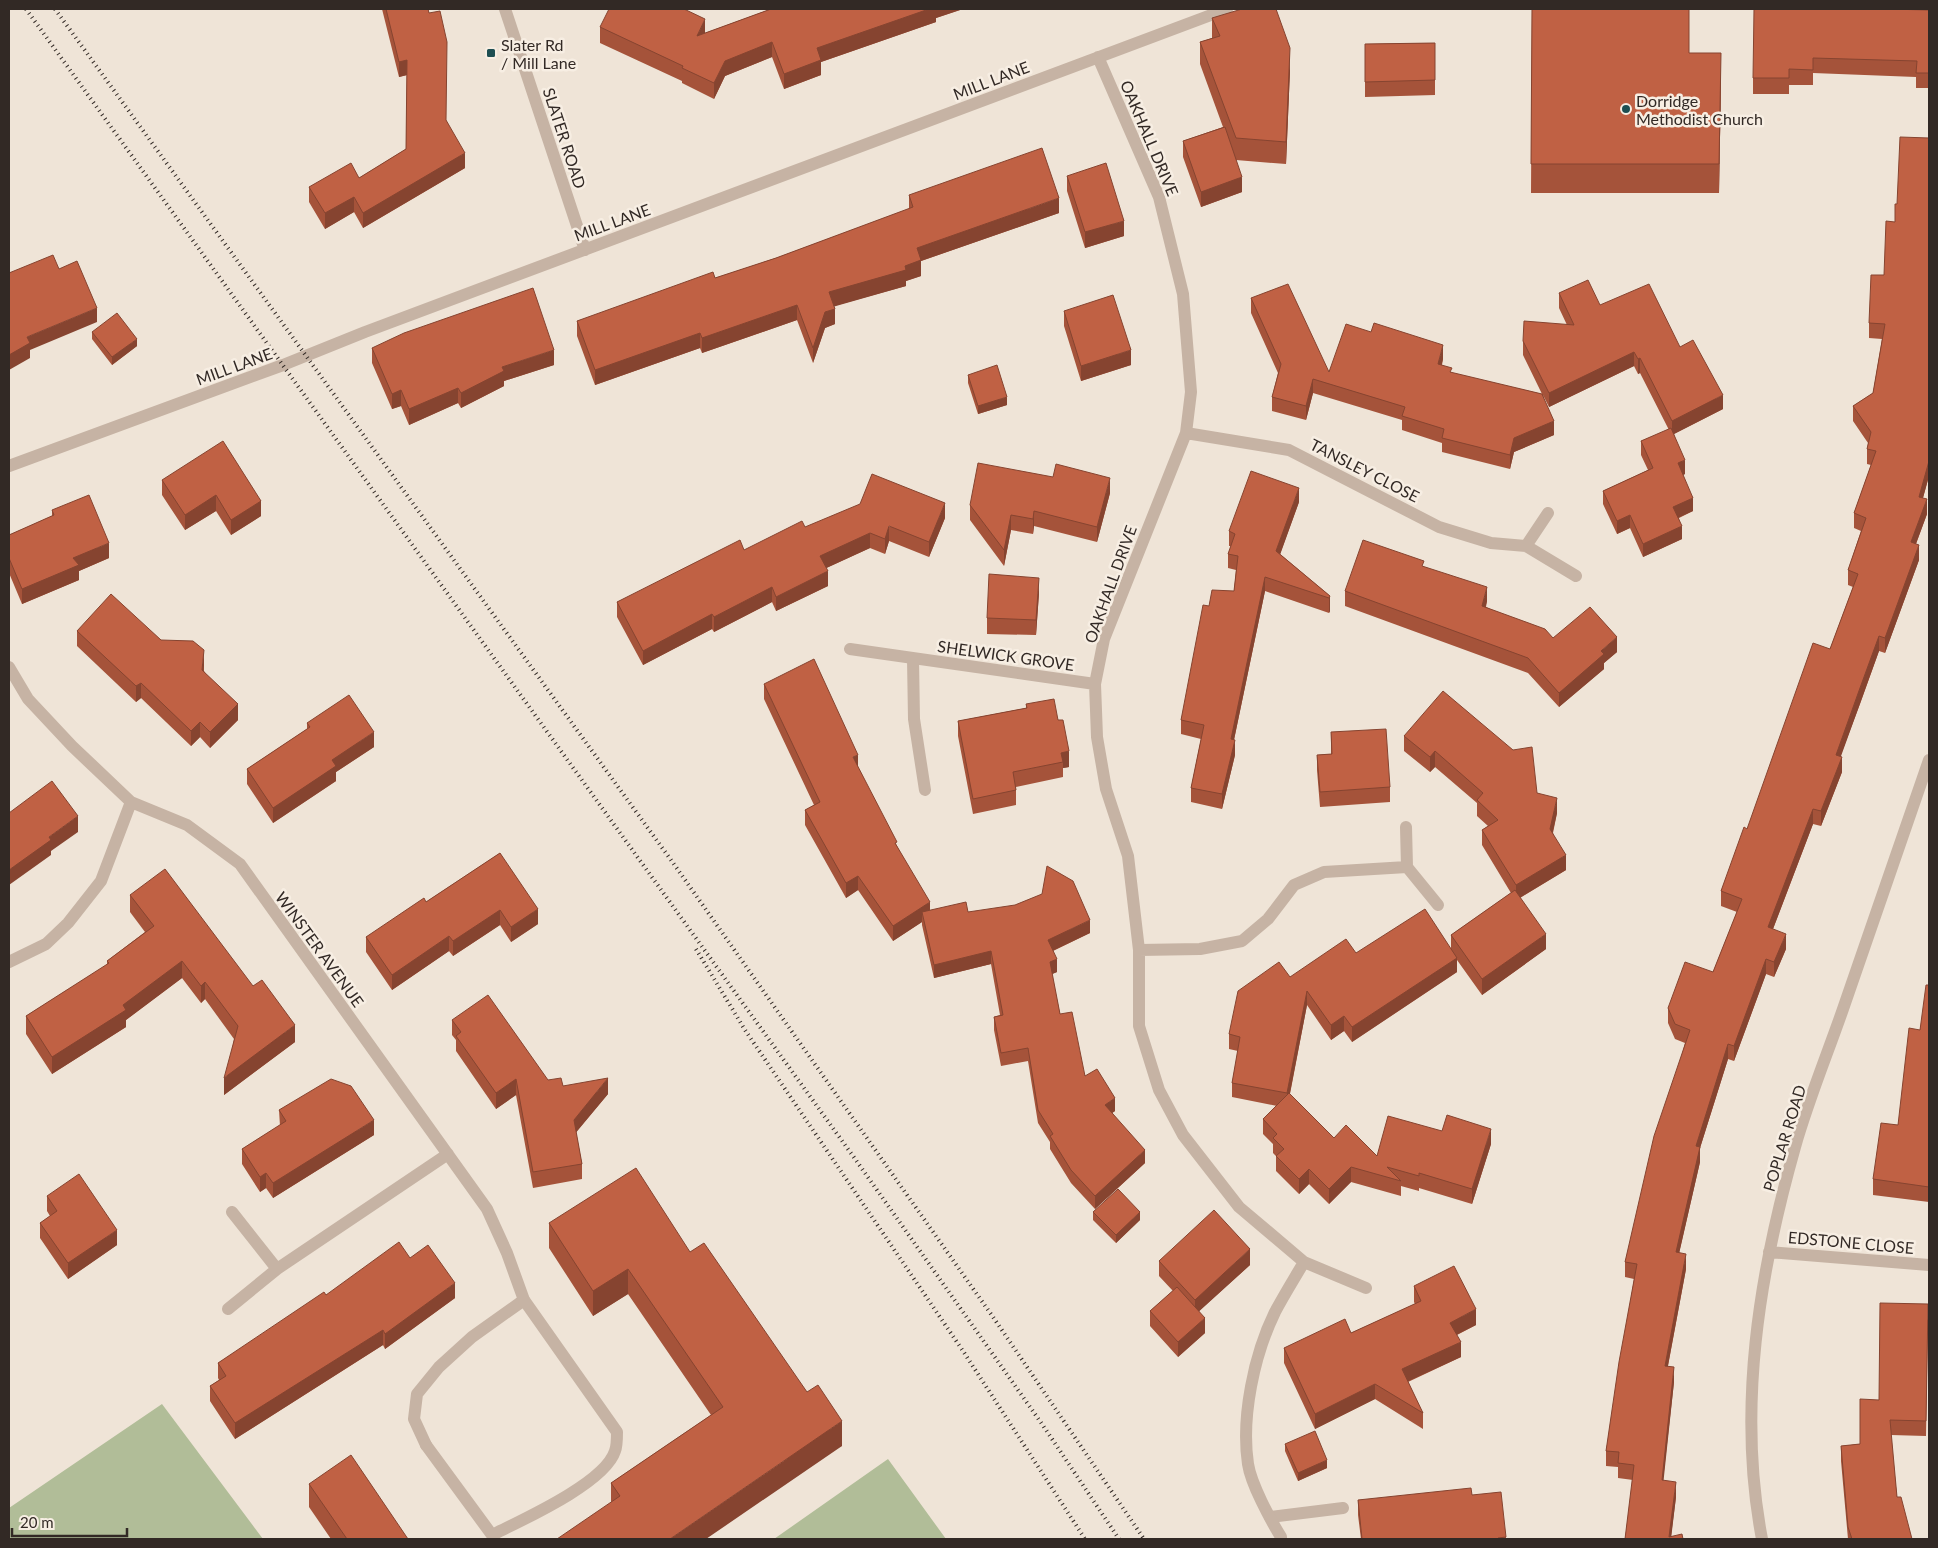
<svg xmlns="http://www.w3.org/2000/svg" width="1938" height="1548" viewBox="0 0 1938 1548" font-family="Lato,sans-serif">
  <style>
    .green { fill: #b1bd98 }
    .lines { fill: none; stroke-linecap: round; stroke-linejoin: round }
    .lane { stroke: #c6b3a4; stroke-width: 12 }
    .street { stroke: #c6b3a4; stroke-width: 12 }
    .rail { stroke: #322925; stroke-width: 4; stroke-dasharray: 1 4; stroke-linecap: butt }
    .wall { fill: #a5533a }
    .shaded-wall { fill: #864430 }
    .building { fill: #c06144; stroke: #864430 }
    .poi-dot { fill: #1d4e51; stroke: #f7eee3; stroke-width: 2 }
    .labels { text-anchor: middle; dominant-baseline: central; stroke-width: 5; stroke-linejoin: round; paint-order: stroke }
    .poi-label { font-size: 16px; fill: #322925; stroke: #f7eee3; text-anchor: start }
    .street-label { font-size: 16px; fill: #322925; stroke: #f7eee3 }
  </style>
  <rect width="100%" height="100%" fill="#efe4d7"/>
  <!-- green -->
  <path class="green" d="M162,1404l101,135h-254v-31z
    M888,1459l58,80h-172z"/>
  <g class="lines">
    <!-- lane -->
    <path class="lane" d="M426,1445l-12,-26 3,-25 22,-27 33,-30 52,-37
      M1270,1517l73,-9"/>
    <!-- street -->
    <path class="street" d="M505,9l80,241
      M1098,57l61,140 24,97 8,98 -5,41 -82,206 -9,45 2,53 9,52 22,67 11,94v76l20,64 24,45 56,72 65,55c-10,17 -20,33 -29,50 -21,43 -34,105 -27,152 3,20 22,55 33,73
      M1186,433l103,17 150,77 52,16 35,3 22,-33
      M9,466l274,-101 82,-33 862,-323
      M1526,546l50,30
      M850,649l245,35
      M913,659l1,60 11,71
      M9,667l19,32 44,47 59,56 56,23 53,39 247,345 20,44 17,47 93,132c0,6 0,14 -2,19 -10,32 -93,69 -123,84l-66,-90
      M1406,827l1,40 31,38
      M1139,950l61,-1 42,-8 26,-22 26,-34 30,-13 83,-5
      M9,962l37,-18 22,-21 33,-42 30,-79
      M232,1212l45,57
      M1769,1252l160,13
      M1304,1262l62,26
      M228,1309l49,-40 171,-115
      M1762,1539c-25,-130 -3,-265 33,-392 13,-46 32,-92 48,-138 29,-83 57,-166 86,-249"/>
    <!-- rail -->
    <path class="rail" d="M26,9l827,1147 189,268 77,115
      M55,9l616,851 322,457 151,222
      M696,949l49,81 218,321 122,188"/>
  </g>
  <!-- wall -->
  <path class="wall" d="M382,9h46l18,111 19,48 -102,60 -9,-16 -29,17 -16,-27v-15l50,-9 47,-29 1,-74 -8,2z
    M771,9h192l-27,9v4l-115,40v13l-37,14 -12,-32 -47,19 -11,23 -32,-16v-2l-82,-38v-16l105,6z
    M1532,9l157,44 32,29 -2,111h-188z
    M1929,12v76h-13v-11l-103,-4v12h-24v9h-36v-16z
    M1212,18l78,52 -4,94 -50,-4 6,32 -41,15 -18,-50v-16l40,-14 -23,-63v-22l12,-4z
    M1435,43v52l-70,2v-53z
    M1929,138v338l-6,22 4,16 -11,30 3,16 -34,93 -6,-2 -19,53 -20,53 2,15 -21,54 -8,-2 -40,105 13,20 -12,28 -8,-3 -32,87 -6,-2 -28,89v14l-21,91 7,16 -18,97 6,16 -11,98 13,17 -5,39 12,3h-58l8,-59 -15,-2v-11l-12,-1v-15l28,-172 -9,-2v-15l60,-219 -10,-4 -7,-16v-15l45,-36 24,-60 -16,-6v-15l26,-62 83,-180 23,-62 -5,-2v-15l13,-39 -7,-3v-15l17,-48 -4,-1v-15l1,-6 -15,-22v-15l20,-13 9,-54 -13,-1v-15l15,-48 11,-53 2,-18z
    M1067,176l57,60 -39,12 -18,-57z
    M909,195l150,18 -138,48v15l-15,5v5l-72,20 1,18 -10,4 -12,35 -16,-43 -95,33 -2,-5 -105,37 -18,-49v-15l138,-43 61,-20 133,-49z
    M1559,293l41,12 80,42 43,62 -49,25 11,40 -2,1 10,36 -14,7 3,21 -39,18 -13,-29 -13,6 -14,-30v-13l45,-21 -7,-15v-14l28,-11 -29,-57 -2,1 -4,-8 -85,41 -6,-12 11,40 -40,17 -4,17 -68,-17v-9l-40,-13v-10l-89,-27 -7,27 -34,-9v-14l6,-24 -27,-60v-15l78,74 114,-13 -1,6 10,8 90,21 -19,-39v-14l44,-16 -8,-17z
    M1064,311l67,54 -50,16 -17,-55z
    M92,332l45,14 -25,19 -20,-26z
    M372,348l182,17 -50,16v5l-43,22 -3,-5 -49,22 -8,-19 -9,3 -20,-46z
    M968,375l39,30 -29,9 -10,-31z
    M162,480l99,21v15l-30,19 -15,-24 -31,19 -23,-35z
    M1110,493l-13,49 -63,-16 -1,8 -22,-4 -7,36 -34,-46v-15z
    M1299,502l-19,52 50,42v15l-1,2 -64,-22 -31,149 1,15 -13,54 -31,-7v-14l10,-49 -20,-5v-14l28,-114 25,-15 2,-21 -8,-2v-14l3,-8h-2v-15z
    M52,510l57,48 -30,13v9l-57,24 -13,-31v-38l43,-19z
    M945,518l-16,39 -40,-16 -4,13 -15,-6 -44,20 2,18 -52,25 -4,-9 -58,30 -2,-3 -69,36 -26,-48v-15l127,-52z
    M1424,567l63,34 -1,6 67,31 64,14 -13,11v6l-45,38 -31,-34 -183,-67v-15z
    M1039,593l-3,42 -49,-1v-16z
    M77,631l84,9 43,25v6l34,49 -28,28 -10,-11 -9,9 -50,-48 -5,4 -59,-56z
    M764,684l94,84 39,78 33,64 38,2 122,21 -37,18 4,21 -5,2 8,40 25,62 30,35 -3,2 33,50 -50,46 -24,-26 -21,-34v-7l-12,-19 -10,-62 -27,5 -7,-36v-13l6,-2 -9,-51 -57,14 -12,-53v-3l-29,19 -35,-51 -12,8 -41,-73v-15l9,-5 -50,-106z
    M1026,704l32,16 11,47 -6,1v9l-47,10v18l-43,9 -15,-78v-15l68,-13z
    M307,723l67,24 -38,25v9l-63,42 -26,-39v-15l60,-40z
    M1331,732l59,55v15l-70,5 -3,-37v-15l14,-1z
    M1404,736l133,57 20,20 -4,20 13,37 -46,28 26,51 -64,46 -25,-35v12l-105,70 -8,-11 -13,9 -24,-35 -17,89 44,44 43,18 114,-12 -19,60 -53,-16v3l-18,-5v10l-50,-14 -22,22 -20,-20 -10,10 -23,-23v-15l-3,-3v-9l-10,-10v-15l14,-13 -45,-9v-14l6,-32 -9,-2v-15l61,-57 66,-24 95,-5v-13l60,-42 -29,-48v-15l6,-4 -11,-10v-13l-42,-36 -5,5 -26,-21z
    M500,853l38,71 -27,18 -11,-17 -47,31 -4,-5 -57,39 -26,-38v-15l60,-35z
    M130,895l165,147 -71,53 10,-56 -29,-40 -4,4 -19,-25 -56,42v7l-74,47 -26,-40v-18l81,-51v-4l38,-29 -15,-20z
    M1929,985v217l-56,-7v-16l25,-54 22,-95z
    M452,1020l96,60 15,6 45,8 -32,38 6,32v15l-49,9 -17,-93 -20,14 -40,-58v-11l-4,-5z
    M279,1110l95,25 -101,63 -7,-10 -6,4 -18,-28v-15l38,-23z
    M47,1196l70,49 -49,34 -28,-41v-15l10,-7 -3,-5z
    M1093,1212l47,8 -24,23 -23,-23z
    M549,1223l141,29 152,194 -231,56v-19l100,-68 -83,-121 -35,22 -44,-68z
    M410,1258l45,40 -70,51 -2,-4 -148,94 -25,-38v-15l9,-6 -1,-2v-15l108,-68z
    M1159,1261l91,4 -51,46 6,22 -27,24 -28,-31v-15l23,-20 -14,-15z
    M1414,1286l62,39 -19,10 4,22 -53,25 15,31v16l-48,-30 -60,30 -31,-66v-15l67,-15 64,-29 -1,-2z
    M1928,1319l-2,117 -35,-1 6,62 15,42h-64l-7,-78v-15l19,-2 19,-44z
    M1285,1444l42,24 -29,13 -13,-30z
    M309,1484l99,55h-77l-22,-32z
    M1472,1495l34,42v2h-145l-3,-24v-15z"/>
  <!-- shaded-wall -->
  <path class="shaded-wall" d="M929,9h34l-27,9v4l-115,40v13l-37,14v-15l33,-26z
    M705,19v15l-8,2z
    M772,42v15l-47,19 -11,23v-16l11,-22z
    M1290,48v22l-4,94v-22z
    M1721,53v29l-2,111v-29z
    M407,60v15l-8,2v-15z
    M465,153v15l-102,60v-15z
    M1242,177v15l-41,15v-15z
    M354,197v15l-29,17v-16z
    M1059,198v15l-138,48v15l-15,5v5l-77,22v-16l76,-26 12,-18z
    M1124,221v15l-39,12v-16z
    M797,305v15l-95,33v-15z
    M97,308v14l-67,28v8l-21,12v-15l18,-18z
    M835,309v15l-10,4 -12,35v-15l12,-36z
    M700,333v15l-105,37v-15z
    M137,339v7l-25,19v-8z
    M1443,345v14l-5,19v-14z
    M554,350v15l-50,16v5l-43,22v-15l41,-26z
    M1131,350v15l-50,16v-15z
    M1634,352v14l-85,41v-14z
    M1640,358v15l-2,1v-15z
    M1313,379v14l-7,27v-14z
    M458,388v15l-49,22v-16z
    M401,390v16l-9,3v-15z
    M1723,395v14l-51,26v-14z
    M1007,397v8l-29,9v-8z
    M1554,421v14l-40,17 -4,17v-14l4,-17z
    M1685,460v14l-7,3v-14z
    M1929,461v15l-10,36v-15z
    M1110,478v15l-13,49v-15z
    M1299,488v14l-23,64v-15z
    M216,495v16l-31,19v-15z
    M1693,498v13l-20,9v-13z
    M1927,499v15l-16,43v-15z
    M261,501v15l-30,19v-15z
    M945,503v15l-16,39v-15z
    M1034,511v15l-1,8v-15z
    M1011,515v15l-7,36v-16z
    M1630,515v13l-13,6v-13z
    M889,526v15l-4,13v-15z
    M1682,526v13l-39,18v-13z
    M870,533v15l-50,23v-15z
    M109,543v15l-30,13v9l-57,24v-15l51,-31z
    M1919,545v15l-34,93v-15z
    M828,571v15l-52,25v-14z
    M1265,577v14l-34,163v-15z
    M1039,578v15l-3,42v-15z
    M772,587v15l-58,30v-15z
    M1487,587v14l-5,19v-14z
    M1330,596v15l-1,2v-15z
    M712,614v15l-69,36v-14z
    M1879,636v15l-43,119v-15z
    M1617,637v15l-13,11v6l-45,38v-14l42,-42z
    M204,650v15l-2,20v-15z
    M141,683v15l-5,4v-16z
    M238,704v16l-28,28v-16z
    M200,722v15l-9,9v-15z
    M374,732v15l-38,25v9l-63,42v-15l59,-48z
    M1235,740v15l-13,54v-15z
    M1069,751v16l-6,1v-6l-2,-9z
    M1435,751v16l-5,5v-15z
    M858,755v14l-5,-12z
    M1842,757v15l-21,54v-15z
    M1557,798v15l-7,31v-15z
    M1813,809v15l-45,118v-15z
    M78,816v16l-27,19v4l-42,30v-15l40,-33z
    M1566,855v15l-50,30v-15z
    M858,876v14l-12,8v-15z
    M930,902v15l-8,-5v10l-29,19v-15z
    M538,909v15l-27,18v-15z
    M500,910v15l-47,31v-15z
    M1090,920v13l-42,20v-13z
    M1546,934v15l-64,46v-16z
    M1786,934v15l-12,28v-15z
    M449,936v15l-57,39v-15z
    M991,951v13l-57,14v-13z
    M1457,958v14l-105,70v-15z
    M1057,959v13l-7,3v-13z
    M1766,959v15l-32,87v-15z
    M182,961v17l-56,42v7l-74,47v-17z
    M205,982v17l-4,4v-17z
    M1307,991v14l-20,103v-15z
    M1344,1016v15l-13,9v-15z
    M295,1025v17l-71,53v-17z
    M1728,1044v15l-28,89v14l-24,105v-15l20,-106z
    M608,1078v16l-34,41v-15z
    M516,1079v16l-20,14v-16z
    M1115,1098v13l-10,7v-13z
    M374,1120v15l-101,63v-15z
    M1491,1129v15l-19,60v-15z
    M1145,1150v13l-50,46v-13z
    M1351,1167v15l-22,22v-15z
    M1309,1169v15l-10,10v-15z
    M266,1173v15l-6,4v-15z
    M1140,1212v8l-24,23v-8z
    M117,1230v15l-49,34v-16z
    M1250,1249v16l-55,50v-15z
    M1686,1254v15l-21,112v-15z
    M628,1269v25l-35,22v-25z
    M455,1283v15l-70,51v-15z
    M1476,1309v16l-26,13v-15z
    M1205,1318v15l-27,24v-15z
    M383,1330v15l-148,94v-16z
    M1461,1342v15l-59,27v-15z
    M1674,1367v15l-12,113v-15z
    M1375,1384v15l-60,30v-15z
    M842,1421v25l-136,93h-36z
    M1327,1460v8l-29,13v-8z
    M1676,1482v15l-5,42h-2z"/>
  <!-- building -->
  <path class="building" d="M386,9h42l1,4 11,-2 7,31 -1,78 19,33 -102,60 -9,-16 -29,16 -16,-26 42,-24 8,15 47,-29 1,-89 -8,2z
    M609,9h75l21,10 -8,17 74,-27h158l-112,39 4,12 -37,14 -12,-32 -47,19 -11,22 -32,-15 1,-2 -83,-39z
    M1242,9h34l14,39 -4,94 -50,-4 -36,-96 20,-6 -8,-18z
    M1532,9h157v44h32l-2,111h-188z
    M1754,9h133l42,1v63h-13l1,-12 -104,-3v12l-24,-1v9h-36z
    M1435,43v37l-70,2v-38z
    M1225,127l17,50 -41,15 -18,-51z
    M1900,137l29,1v323l-10,36 8,2 -16,43 8,3 -34,93 -6,-2 -19,52 -24,67 6,2 -21,54 -8,-2 -45,118 18,7 -12,28 -8,-3 -32,87 -6,-2 -32,102 4,1 -24,105 10,2 -21,112 9,1 -12,113 14,2 -7,55 13,-3 1,5h-58l9,-74 -16,-2 1,-11 -13,-1 13,-89 18,-98 -12,-2 29,-126 36,-106 -15,-6 -7,-16 17,-46 28,10 29,-73 -21,-8 23,-64 3,2 66,-186 17,6 28,-75 -10,-4 18,-52 -12,-5 22,-62 -9,-2 4,-17 -18,-26 20,-13 12,-69 -16,-1 2,-48h13l2,-54 9,1v-18h2z
    M1042,148l17,50 -142,50 4,12 -16,6 1,4 -77,22 6,17 -10,3 -12,36 -16,-43 -95,33 -2,-5 -105,37 -18,-49 136,-49 2,6 61,-20 137,-51 -4,-12z
    M1106,163l18,58 -39,11 -18,-56z
    M53,255l6,14 18,-8 20,47 -70,29 3,6 -21,12v-82z
    M1588,280l12,25 49,-21 31,63 13,-7 30,55 -51,26 -32,-63 -2,1 -4,-7 -85,41 -26,-52 1,-20 50,4 -15,-32z
    M1288,284l41,88 17,-48 25,8 3,-9 69,22 -5,19 14,4 -2,4 92,22 12,27 -40,17 -4,17 -68,-17 2,-9 -42,-13 3,-9 -92,-28 -7,27 -34,-9 9,-33 -30,-66z
    M533,288l21,62 -52,17 2,4 -43,22 -3,-5 -49,21 -8,-19 -9,4 -20,-46 32,-15z
    M1113,295l18,55 -50,16 -17,-55z
    M117,313l20,26 -25,18 -20,-25z
    M997,365l10,32 -29,9 -10,-31z
    M1671,428l14,32 -7,3 15,35 -20,9 9,19 -39,18 -13,-29 -13,6 -14,-30 50,-23 -12,-27z
    M223,441l38,60 -30,19 -15,-25 -31,20 -23,-35z
    M978,463l75,14 3,-13 54,14 -13,49 -63,-16 -1,8 -22,-4 -7,35 -34,-45z
    M1251,471l48,17 -23,63 54,45 -1,2 -64,-21 -34,162 4,1 -13,54 -31,-6 13,-63 -23,-5 22,-115 6,1 3,-16 22,1 4,-35 -10,-2 7,-20 -6,-3z
    M872,474l73,29 -16,39 -40,-16 -4,13 -15,-6 -50,23 8,15 -52,26 -4,-10 -58,30 -2,-3 -69,37 -26,-49 123,-62 4,10 58,-29 3,6 55,-23z
    M89,495l20,48 -36,15 6,7 -57,24 -13,-31v-23l45,-20 -2,-5z
    M1363,540l61,21 -2,5 65,21 -5,19 63,23 8,9 37,-31 27,30 -16,14 3,3 -45,39 -31,-35 -183,-67z
    M989,574l50,4 -3,42 -49,-2z
    M111,594l50,46 32,1 11,9 -2,20 36,34 -28,28 -10,-10 -9,9 -50,-48 -5,3 -59,-55z
    M814,659l44,96 -5,2 44,85 -2,1 35,59 -37,24 -35,-50 -12,7 -41,-73 15,-8 -56,-118z
    M1443,691l70,59 19,-3 5,46 20,5 -7,31 16,26 -50,30 -34,-55 16,-10 -21,-20 6,-7 -48,-42 -5,6 -26,-21z
    M349,695l25,37 -42,28 4,6 -63,42 -26,-39 63,-42 -3,-4z
    M1054,699l4,21h5l6,31 -8,2 2,9 -50,10 3,18 -43,9 -15,-78 69,-13 -1,-4z
    M1386,729l4,58 -70,5 -3,-37 15,-1 -1,-22z
    M52,781l26,35 -29,21 2,3 -42,30v-57z
    M500,853l38,56 -27,18 -11,-17 -47,31 -4,-5 -57,39 -26,-38 58,-39 2,4z
    M1047,866l26,15 17,39 -42,20 9,19 -7,3 10,52 12,-2 13,64 12,-7 18,29 -10,7 40,45 -50,46 -24,-26 -21,-34 3,-2 -15,-24 -10,-62 -27,5 -7,-36 9,-2 -12,-64 -57,14 -12,-53 44,-10 2,10 47,-7 27,-11z
    M165,869l88,117 9,-6 33,45 -71,53 14,-52 -33,-44 -4,4 -19,-25 -59,44 3,5 -74,47 -26,-41 83,-53 -2,-2 47,-35 -24,-31z
    M1515,890l31,44 -64,45 -31,-44z
    M1425,909l32,49 -105,69 -8,-11 -13,9 -24,-34 -20,102 -55,-10 8,-46 -11,-3 9,-43 41,-29 11,15 56,-38 10,14z
    M1926,985h3v202l-56,-8 8,-56 17,2 11,-97 11,2z
    M488,995l60,85 13,-2 2,8 45,-8 -34,42 8,44 -49,8 -17,-93 -20,14 -40,-57 5,-4 -9,-12z
    M331,1079l20,7 23,34 -101,63 -7,-10 -6,4 -18,-28 44,-28 -7,-11z
    M1289,1093l45,45 12,-13 31,31 11,-40 54,15 5,-16 44,14 -19,60 -53,-16v3l-32,-9 14,14 -50,-14 -22,22 -20,-20 -10,10 -23,-23 8,-7 -11,-11 4,-4 -14,-15z
    M636,1168l54,84 14,-9 103,149 11,-7 24,36 -172,118h-113l63,-43 -9,-13 112,-76 -95,-138 -35,22 -44,-68z
    M79,1174l38,56 -49,33 -28,-40 17,-12 -10,-15z
    M1118,1189l22,23 -24,23 -23,-23z
    M1214,1210l36,39 -55,51 -36,-39z
    M399,1242l11,16 18,-13 27,38 -70,51 -2,-4 -148,93 -25,-37 16,-10 -8,-13 106,-71 2,3z
    M1454,1266l22,43 -26,14 11,19 -59,27 21,44 -48,-29 -60,30 -31,-66 61,-29 6,14 70,-32 -7,-15z
    M1177,1287l28,31 -27,24 -28,-31z
    M1880,1303l48,1 -2,117 -36,-1 7,77h4l11,42h-60l-4,-12 -7,-81 19,-2v-45l19,1z
    M1315,1431l12,29 -29,13 -13,-29z
    M351,1455l57,84h-61l-38,-55z
    M1471,1488l1,7 29,-3 5,45 -8,1v1h-136l-4,-39z"/>
  <!-- markers -->
  <g class="poi-dot">
    <rect x="486" y="48" width="10" height="10" rx="2.5"/>
    <circle cx="1626" cy="109" r="5"/>
  </g>
  <g class="labels">
    <!-- poi labels -->
    <g class="poi-label">
      <text x="501" y="44">Slater Rd<tspan x="501" dy="18">/ Mill Lane</tspan></text>
      <text x="1636" y="100">Dorridge<tspan x="1636" dy="18">Methodist Church</tspan></text>
    </g>
    <!-- street labels -->
    <g class="street-label">
      <text transform="translate(991 80) rotate(-21)">MILL LANE</text>
      <text transform="translate(565 138) rotate(72)">SLATER ROAD</text>
      <text transform="translate(1150 138) rotate(67)">OAKHALL DRIVE</text>
      <text transform="translate(612 222) rotate(-20)">MILL LANE</text>
      <text transform="translate(234 366) rotate(-20)">MILL LANE</text>
      <text transform="translate(1365 470) rotate(27)">TANSLEY CLOSE</text>
      <text transform="translate(1110 584) rotate(-70)">OAKHALL DRIVE</text>
      <text transform="translate(1006 655) rotate(8)">SHELWICK GROVE</text>
      <text transform="translate(320 949) rotate(54)">WINSTER AVENUE</text>
      <text transform="translate(1784 1138) rotate(-73)">POPLAR ROAD</text>
      <text transform="translate(1851 1242) rotate(5)">EDSTONE CLOSE</text>
    </g>
  </g>
  <!-- border -->
  <rect width="1938" height="1548" fill="none" stroke="#322925" stroke-width="20"/>
  <!-- scale -->
  <path d="M12 1528v8h115v-8" fill="none" stroke="#322925" stroke-width="2.5"/>
  <text x="20" y="1528" font-size="15" fill="#322925" stroke="#f7eee3" stroke-width="4" paint-order="stroke">20 m</text>
</svg>
